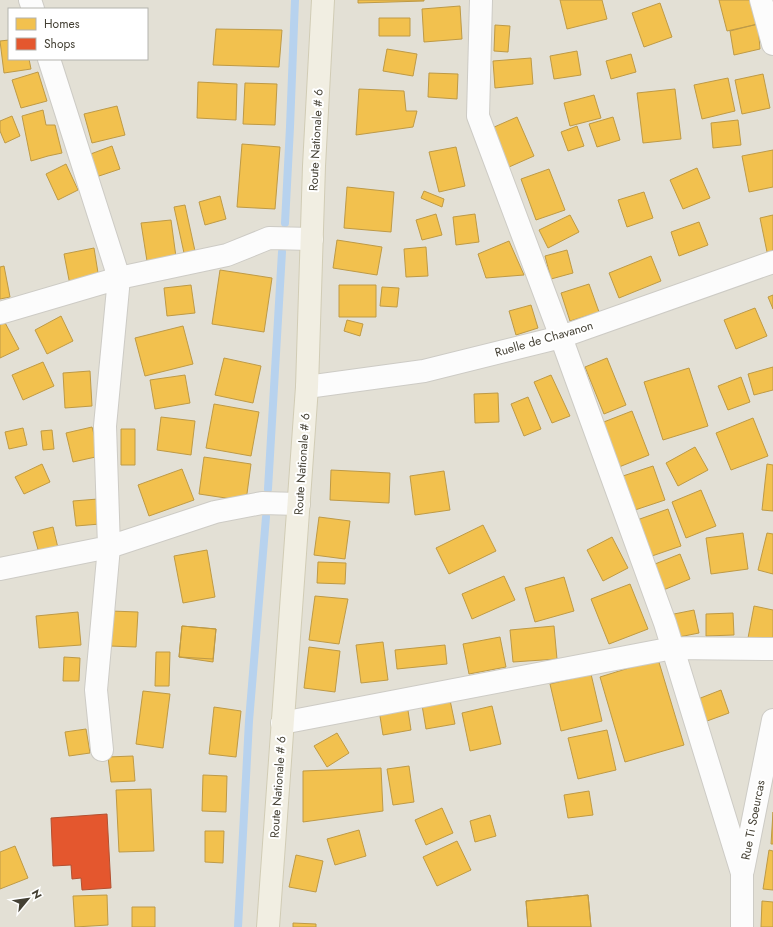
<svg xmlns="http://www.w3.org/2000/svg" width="773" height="927" viewBox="0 0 773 927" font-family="Jost,sans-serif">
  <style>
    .residential { fill: #e3e0d5; fill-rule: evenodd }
    .homes { fill: #f2c14e; stroke: #be9a46 }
    .shops { fill: #e4572e; stroke: #b45030 }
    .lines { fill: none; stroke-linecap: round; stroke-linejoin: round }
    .stream { stroke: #b7d2ee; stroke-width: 8 }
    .street-casing { stroke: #cdcbc5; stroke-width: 24 }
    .primary-casing { stroke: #d1ccb5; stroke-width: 24 }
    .street { stroke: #fcfcfc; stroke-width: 22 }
    .primary { stroke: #f1eee2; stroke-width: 22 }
    .labels { text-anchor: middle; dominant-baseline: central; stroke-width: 4; stroke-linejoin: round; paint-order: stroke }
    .street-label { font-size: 12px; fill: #444034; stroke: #fff }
  </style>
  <rect width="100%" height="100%" fill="#eeeee8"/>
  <!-- residential -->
  <path class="residential" d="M0,0h773v927h-773zM9,9h138v50h-138z"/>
  <!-- homes -->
  <path class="homes" d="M358,0h66v1l-66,2z
    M560,0h42l5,19 -40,10z
    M719,0h38l1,24 -31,7z
    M660,3l12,34 -28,10 -12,-34z
    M460,6l2,33 -38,3 -2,-33z
    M379,18h31v18h-31z
    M758,24l2,25 -26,6 -4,-24z
    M495,25l15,1 -2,26 -14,-1z
    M216,29l66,1 -3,37 -66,-2z
    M9,40v19h20l2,10 -27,4 -4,-32z
    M387,49l30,5 -4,22 -30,-5z
    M577,51l4,24 -27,4 -4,-23z
    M631,54l5,18 -25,7 -5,-18z
    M531,58l2,26 -38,4 -2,-27z
    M38,72l9,29 -26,7 -9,-28z
    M429,73l29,1 -1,25 -29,-2z
    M763,74l7,34 -28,6 -7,-34z
    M728,78l7,33 -33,8 -8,-34z
    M198,82l39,2 -1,36 -39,-2z
    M245,83l32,1 -2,41 -32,-1z
    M359,89l45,2 2,20h11l-4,16 -57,8z
    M675,89l6,50 -38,4 -6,-50z
    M594,95l7,23 -31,8 -6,-23z
    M117,106l8,29 -33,8 -8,-29z
    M43,110l3,15h9l7,28 -14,3 -17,5 -9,-45z
    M12,116l8,20 -15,7 -5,-12v-10z
    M517,117l17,39 -25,11 -17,-39z
    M613,117l7,23 -23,7 -8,-23z
    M738,120l3,25 -28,3 -2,-25z
    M577,126l7,20 -16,5 -7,-19z
    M242,144l38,3 -5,62 -38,-2z
    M112,146l8,23 -24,8 -8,-22z
    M456,147l9,39 -26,6 -10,-40z
    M773,150v37l-24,5 -7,-36z
    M66,164l12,26 -20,10 -12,-26z
    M697,168l13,30 -27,11 -13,-29z
    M549,169l16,41 -29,10 -15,-41z
    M347,187l47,5 -3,40 -47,-4z
    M424,191l20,8 -2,8 -21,-9z
    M644,192l9,26 -26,9 -9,-27z
    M220,196l6,23 -21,6 -6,-23z
    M185,205l10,46 -11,2 -10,-46z
    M436,214l6,21 -20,5 -6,-20z
    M475,214l4,28 -23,3 -3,-28z
    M570,215l9,17 -31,16 -9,-18z
    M773,215v36l-6,1 -7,-34z
    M171,220l5,37 -29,4 -6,-38z
    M699,222l9,23 -29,11 -8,-24z
    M337,240l45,7 -5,28 -44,-7z
    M509,241l15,34 -38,3 -8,-24z
    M426,247l2,29 -22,1 -2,-28z
    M94,248l5,31 -29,6 -6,-31z
    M567,250l6,23 -22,6 -6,-23z
    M651,256l10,25 -42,17 -10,-25z
    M4,266l6,31 -10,2v-32z
    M220,270l52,8 -8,54 -52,-8z
    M589,284l10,28 -29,9 -9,-28z
    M191,285l4,28 -28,3 -3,-28z
    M339,285h37v32h-37z
    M382,287l17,1 -2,19 -17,-1z
    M773,295v14l-5,-12z
    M531,305l7,23 -22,7 -7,-24z
    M755,308l12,28 -31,13 -12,-29z
    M61,316l12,25 -26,13 -12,-24z
    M2,317l17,32 -19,9v-40z
    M347,320l16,4 -3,12 -16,-5z
    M183,326l10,38 -48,12 -10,-38z
    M224,358l37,8 -8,37 -38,-8z
    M607,358l19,47 -22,9 -19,-47z
    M43,362l11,24 -31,14 -11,-25z
    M773,367v23l-19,5 -6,-21z
    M689,368l19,58 -45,14 -19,-58z
    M90,371l2,35 -27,2 -2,-35z
    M185,375l5,28 -35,6 -5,-29z
    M551,375l19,41 -18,7 -18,-41z
    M741,377l9,25 -22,8 -10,-24z
    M498,393l1,29 -24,1 -1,-29z
    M528,397l13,32 -17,7 -13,-32z
    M214,404l45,8 -8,44 -45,-8z
    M632,411l17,44 -35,14 -18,-44z
    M161,417l34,4 -4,34 -34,-5z
    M753,418l15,38 -37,14 -15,-37z
    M92,427l8,29 -27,6 -7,-29z
    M23,428l4,17 -18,4 -4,-17z
    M121,429h14v36h-14z
    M52,430l2,19 -11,1 -2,-19z
    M695,447l13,23 -30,16 -12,-23z
    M204,457l47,7 -5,37 -47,-7z
    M42,464l8,18 -26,12 -9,-17z
    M767,464l6,1v46l-11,-1z
    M653,466l12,34 -33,11 -12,-34z
    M182,469l12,31 -45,16 -11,-31z
    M331,470l59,3 -1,30 -59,-3z
    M444,471l6,39 -35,5 -5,-39z
    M701,490l15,36 -30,12 -14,-36z
    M98,499l2,25 -24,2 -3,-25z
    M668,509l13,37 -32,11 -12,-37z
    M319,517l31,4 -5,38 -31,-4z
    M483,525l13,26 -47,23 -13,-26z
    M53,527l5,21 -19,5 -6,-21z
    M743,533l5,36 -37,5 -5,-36z
    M767,533l6,1v40l-15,-4z
    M612,537l16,31 -25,13 -16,-31z
    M207,550l8,47 -32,6 -9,-47z
    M680,554l10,25 -29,12 -11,-25z
    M318,562l28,1 -1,21 -28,-1z
    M504,576l11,24 -43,19 -10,-25z
    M564,577l10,34 -39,11 -10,-34z
    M630,584l18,45 -39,15 -18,-45z
    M315,596l33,3 -9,45 -30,-4z
    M754,606l19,4v33l-25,-5z
    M694,610l5,23 -25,5 -5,-23z
    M111,611l27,1 -2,35 -26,-1z
    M78,612l3,33 -42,3 -3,-32z
    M733,613l1,22 -28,1v-22z
    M182,626l34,3 -3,30 -34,-2z
    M182,626l34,3 -3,33 -34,-5z
    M554,626l3,33 -44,3 -3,-32z
    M500,637l6,30 -37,7 -6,-30z
    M383,642l5,38 -27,3 -5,-38z
    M445,645l2,19 -50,5 -2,-19z
    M309,647l31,4 -5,41 -31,-4z
    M156,652h14l-1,34h-14z
    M64,657l16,1 -1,23h-16z
    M658,659l26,86 -59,17 -25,-85z
    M591,674l11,47 -41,10 -11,-47z
    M721,690l8,23 -22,8 -9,-22z
    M143,691l27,3 -7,54 -27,-4z
    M450,700l5,24 -29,5 -4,-24z
    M407,704l4,26 -28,5 -4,-25z
    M492,706l9,38 -31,7 -8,-38z
    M214,707l27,4 -5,46 -27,-3z
    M86,729l4,24 -21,3 -4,-24z
    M607,730l9,40 -38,9 -10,-41z
    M337,733l12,20 -22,14 -13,-21z
    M133,756l2,25 -24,1 -3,-25z
    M409,766l5,36 -21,3 -6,-36z
    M381,768l2,43 -80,11v-51z
    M203,775l24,1 -1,36 -24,-1z
    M151,789l3,62 -35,1 -3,-62z
    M589,791l4,24 -25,3 -4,-23z
    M442,808l11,25 -27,12 -11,-25z
    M773,812v32h-2z
    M490,815l6,21 -21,6 -5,-21z
    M359,830l7,26 -31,9 -8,-26z
    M205,831h19l-1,32 -18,-1z
    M457,841l14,29 -34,16 -14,-29z
    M15,846l13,32 -28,11v-37z
    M769,850l4,1v39l-10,-1z
    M296,855l27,6 -7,31 -27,-5z
    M107,895l1,30 -33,2 -2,-31z
    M588,895l3,32h-63l-2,-26z
    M588,895l3,32h-63l-2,-26z
    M762,901l11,1v25h-12z
    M132,907h23v20h-23z
    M293,923l23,1v3h-23z"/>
  <!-- shops -->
  <path class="shops" d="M107,814l4,74 -29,2 -1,-12 -9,1 -1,-14 -18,1 -2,-48z"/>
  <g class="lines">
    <!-- stream -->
    <path class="stream" d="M285,223l5,-96 5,-127
      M268,489l14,-237
      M238,927l11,-206 17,-204"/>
    <!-- street casing -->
    <g class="street-casing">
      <path id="street" d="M30,0l3,9
        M481,0l-3,116 83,221 104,286 77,250v54
        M761,0l12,44
        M49,59l70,219 108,-23 42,-17 43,1
        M0,313l119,-35 -14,148 4,121 -13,143 6,60
        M307,387l117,-16 137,-34 212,-75
        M0,569l109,-22 106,-35 47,-9 37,1
        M282,723l391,-75 100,1
        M743,870l30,-150"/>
    </g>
    <!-- primary casing -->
    <g class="primary-casing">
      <path id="primary" d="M268,927l39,-540 7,-221 9,-166"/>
    </g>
    <!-- street -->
    <use href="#street" class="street"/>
    <!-- primary -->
    <use href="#primary" class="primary"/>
  </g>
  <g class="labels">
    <!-- street labels -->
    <g class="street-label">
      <text transform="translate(316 140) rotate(-87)">Route Nationale # 6</text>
      <text transform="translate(544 339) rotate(-16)">Ruelle de Chavanon</text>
      <text transform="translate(302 464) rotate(-86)">Route Nationale # 6</text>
      <text transform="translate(278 787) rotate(-86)">Route Nationale # 6</text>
      <text transform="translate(753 820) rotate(-79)">Rue Ti Soeurcas</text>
    </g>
  </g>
  <!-- legend -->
  <rect x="8" y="8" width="140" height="52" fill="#ffffff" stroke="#b4b3ae"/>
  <rect x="16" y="18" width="20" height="12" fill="#f2c14e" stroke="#b4b3ae"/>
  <text x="44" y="28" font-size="12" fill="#444034">Homes</text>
  <rect x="16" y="38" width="20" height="12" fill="#e4572e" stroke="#b4b3ae"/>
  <text x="44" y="48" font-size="12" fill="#444034">Shops</text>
  <!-- north arrow -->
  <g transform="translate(28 899) rotate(61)" stroke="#ffffff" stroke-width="3" paint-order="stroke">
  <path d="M0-3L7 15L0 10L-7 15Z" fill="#444034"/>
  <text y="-6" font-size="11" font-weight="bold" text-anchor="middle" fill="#444034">N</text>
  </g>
</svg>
